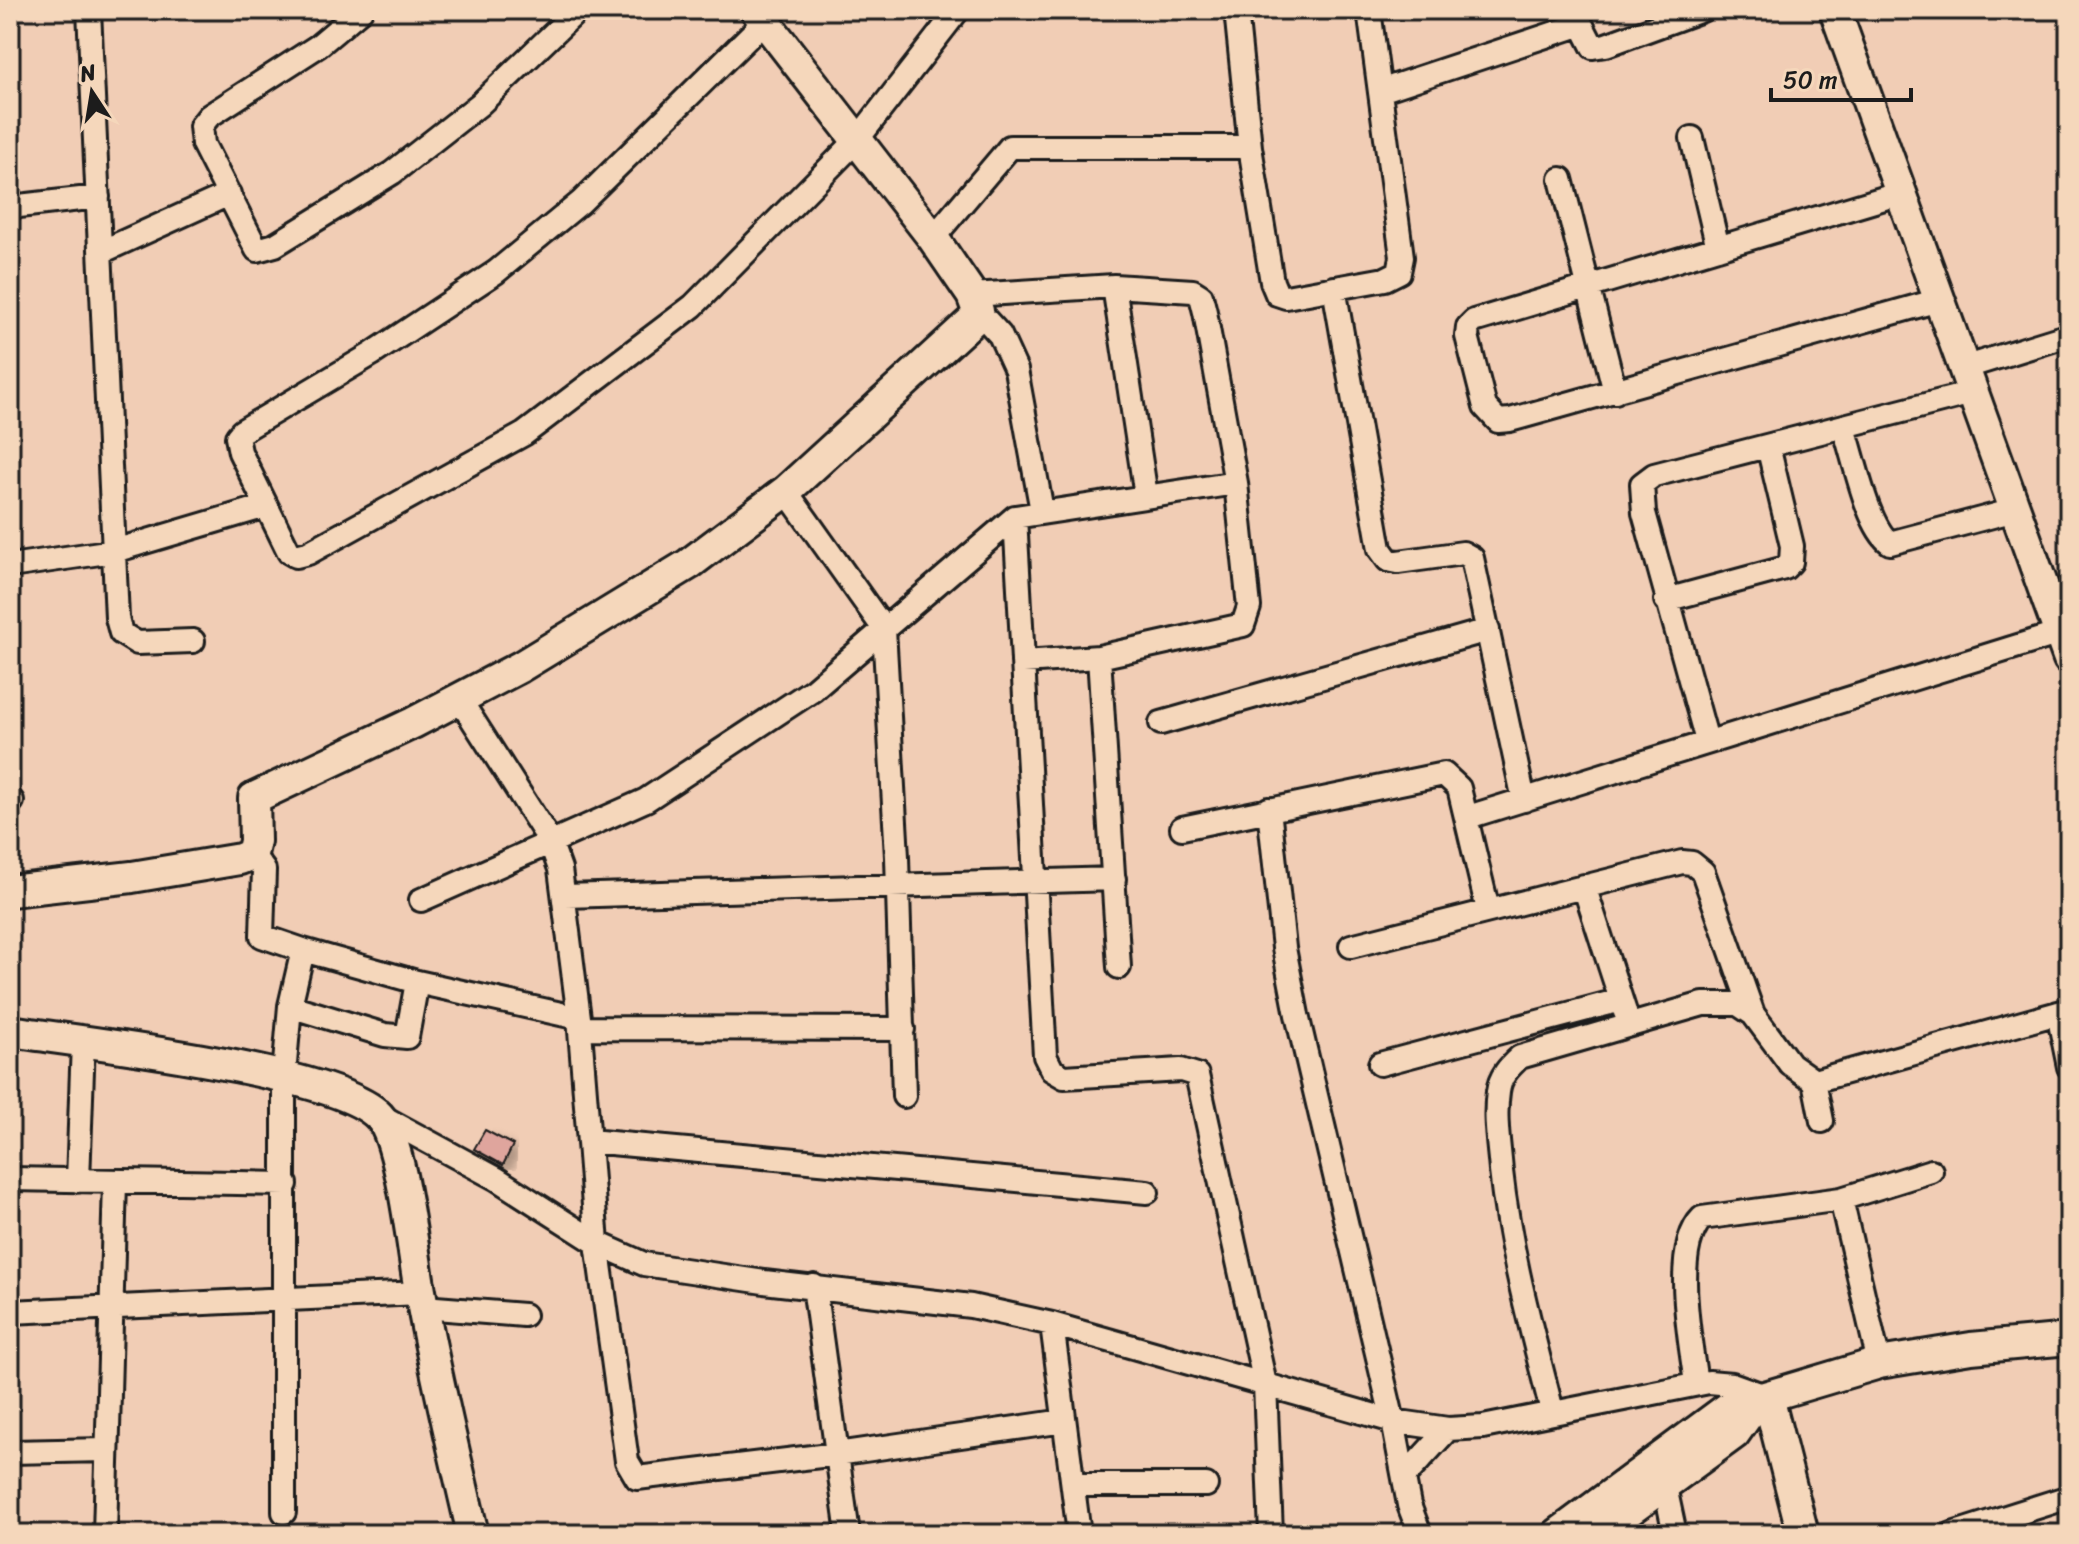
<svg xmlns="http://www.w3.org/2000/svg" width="2079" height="1544" viewBox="0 0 2079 1544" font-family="Sriracha,sans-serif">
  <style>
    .building { fill: #dfa59d; stroke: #1c1c1c; stroke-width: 2; filter: url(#shadow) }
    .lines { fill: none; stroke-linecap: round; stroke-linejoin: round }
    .street-casing { stroke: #1c1c1c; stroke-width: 28 }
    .secondary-casing { stroke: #1c1c1c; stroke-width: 36 }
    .street { stroke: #f5d7bb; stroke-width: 22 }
    .secondary { stroke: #f5d7bb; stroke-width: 30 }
  </style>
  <defs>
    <filter id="shadow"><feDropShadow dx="7" dy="7" stdDeviation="4" flood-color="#0004"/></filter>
  </defs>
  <rect width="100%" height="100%" fill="#f1cdb5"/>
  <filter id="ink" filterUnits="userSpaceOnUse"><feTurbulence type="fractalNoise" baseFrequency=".0125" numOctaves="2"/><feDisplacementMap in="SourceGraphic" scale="16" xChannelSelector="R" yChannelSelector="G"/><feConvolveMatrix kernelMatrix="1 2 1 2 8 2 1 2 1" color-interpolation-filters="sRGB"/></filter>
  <g filter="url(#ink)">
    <!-- building -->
    <path class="building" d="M485,1130l28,15 -10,20 -29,-16z"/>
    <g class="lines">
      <!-- street casing -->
      <g class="street-casing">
        <path id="street" d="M89,10l28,608 4,15 16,10 56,-2
          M361,10l-43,36 -109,70 -8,10 2,18 54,106 18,-5 117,-72 88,-69 98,-94
          M776,10l-195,192 -85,70 -124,82 -130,77 -5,6 3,15 49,100 7,4 12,-3 216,-119 169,-128 164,-166 101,-130
          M1236,10l14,137 22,135 5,12 9,3 99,-18 14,-7 3,-15 -33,-247
          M1574,10l19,37 13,-2 96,-35
          M1380,91l199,-66
          M1692,138l26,110
          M1561,179l54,213
          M1901,193l-427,128 -6,6 -1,9 18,71 13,14 12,-1 429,-120
          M10,207l88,-10
          M933,238l77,-91h240
          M101,252l128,-58
          M1114,286l32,210
          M1334,288l46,261 8,11 10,2 65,-9 9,5 52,242
          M972,295l142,-9 79,5 8,5 4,16 31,171 13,124 -6,18 -144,32 -76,5
          M978,311l22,24 16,35 26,141
          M1963,368l106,-33
          M1844,428c10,29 23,98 46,115l125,-33
          M786,491l98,138 13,228 7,239
          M1015,517l30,539 7,14 12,7 117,-7 16,5 68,309 6,150
          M10,566l104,-15 152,-45
          M1666,600l119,-32 6,-6 1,-16 -24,-100
          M1099,657l20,310
          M460,700l90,141 10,28 19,149 18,225 30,218 10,17 200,-24 227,-33
          M1161,723l327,-93
          M1707,741l-63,-228 -2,-29 12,-9 318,-82
          M10,801h2
          M1269,809l15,139 13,67 96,406 16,84 11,29
          M1468,817l592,-184
          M1182,828l262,-54 15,14 29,122
          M252,854l12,16 -2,66 41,14
          M1584,886l41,126
          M566,896l548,-17
          M421,900l225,-100 167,-110 202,-173 221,-34
          M1351,946l331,-84 10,1 11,9 50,142
          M290,1006l95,29 22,2 10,-55
          M2058,1013l11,54
          M580,1028l323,1
          M1380,1064l241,-64
          M379,1115l118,64 100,64 47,21 120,18 207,24 81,18 341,97 55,8 35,-2 226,-45 23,2 36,13
          M1822,1121l-8,-40 255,-71
          M589,1141l558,51
          M10,1179l276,5
          M78,1181l5,-139
          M1841,1199l38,164
          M814,1286l34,248
          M423,1307l101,8
          M10,1312l410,-19
          M1052,1324l27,210
          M1696,1384c-5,-41 -25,-135 6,-166l139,-19 90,-28
          M1552,1411c-20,-80 -42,-158 -51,-240 -2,-26 -7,-53 -3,-79 2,-16 11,-25 22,-35l183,-53h35l15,10 37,50 24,17
          M10,1452l95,-2
          M1404,1477l44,-48
          M1664,1482l11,52
          M1073,1485h133
          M284,1512v-437l6,-69 13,-56 114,32 162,36
          M105,1534l10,-352
          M1952,1534l117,-37"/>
      </g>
      <!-- secondary casing -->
      <g class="secondary-casing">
        <path id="secondary" d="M1835,10l234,649
          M10,891l122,-14 108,-18 12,-5 3,-13 -1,-43 159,-75 107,-56 169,-103 97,-73 187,-171 5,-9 -6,-16 -39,-57 -177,-228
          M10,1031c72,11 325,39 369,85 23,24 34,138 41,175 15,82 34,162 53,243
          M1768,1397l35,137
          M1558,1534l170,-126 151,-45 92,-15 98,-9
          M1597,1534l137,-100 24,-34"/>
      </g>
      <!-- street -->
      <use href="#street" class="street"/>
      <!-- secondary -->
      <use href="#secondary" class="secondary"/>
    </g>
  </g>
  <!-- margin -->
  <rect width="2079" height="1544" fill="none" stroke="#f5d7bb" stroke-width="40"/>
  <rect x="20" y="20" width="2039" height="1504" fill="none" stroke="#1c1c1c" stroke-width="3" filter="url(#ink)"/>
  <!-- north arrow -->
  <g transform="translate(92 92) rotate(348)" stroke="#f5d7bb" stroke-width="6" paint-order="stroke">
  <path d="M0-6L14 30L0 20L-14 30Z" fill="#1c1c1c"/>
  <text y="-12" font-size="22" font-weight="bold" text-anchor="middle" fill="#1c1c1c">N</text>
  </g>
  <!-- scale -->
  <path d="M1771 88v12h140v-12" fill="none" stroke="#1c1c1c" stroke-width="4"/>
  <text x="1783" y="88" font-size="24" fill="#1c1c1c" stroke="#f5d7bb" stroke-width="6" paint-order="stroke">50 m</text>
</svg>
